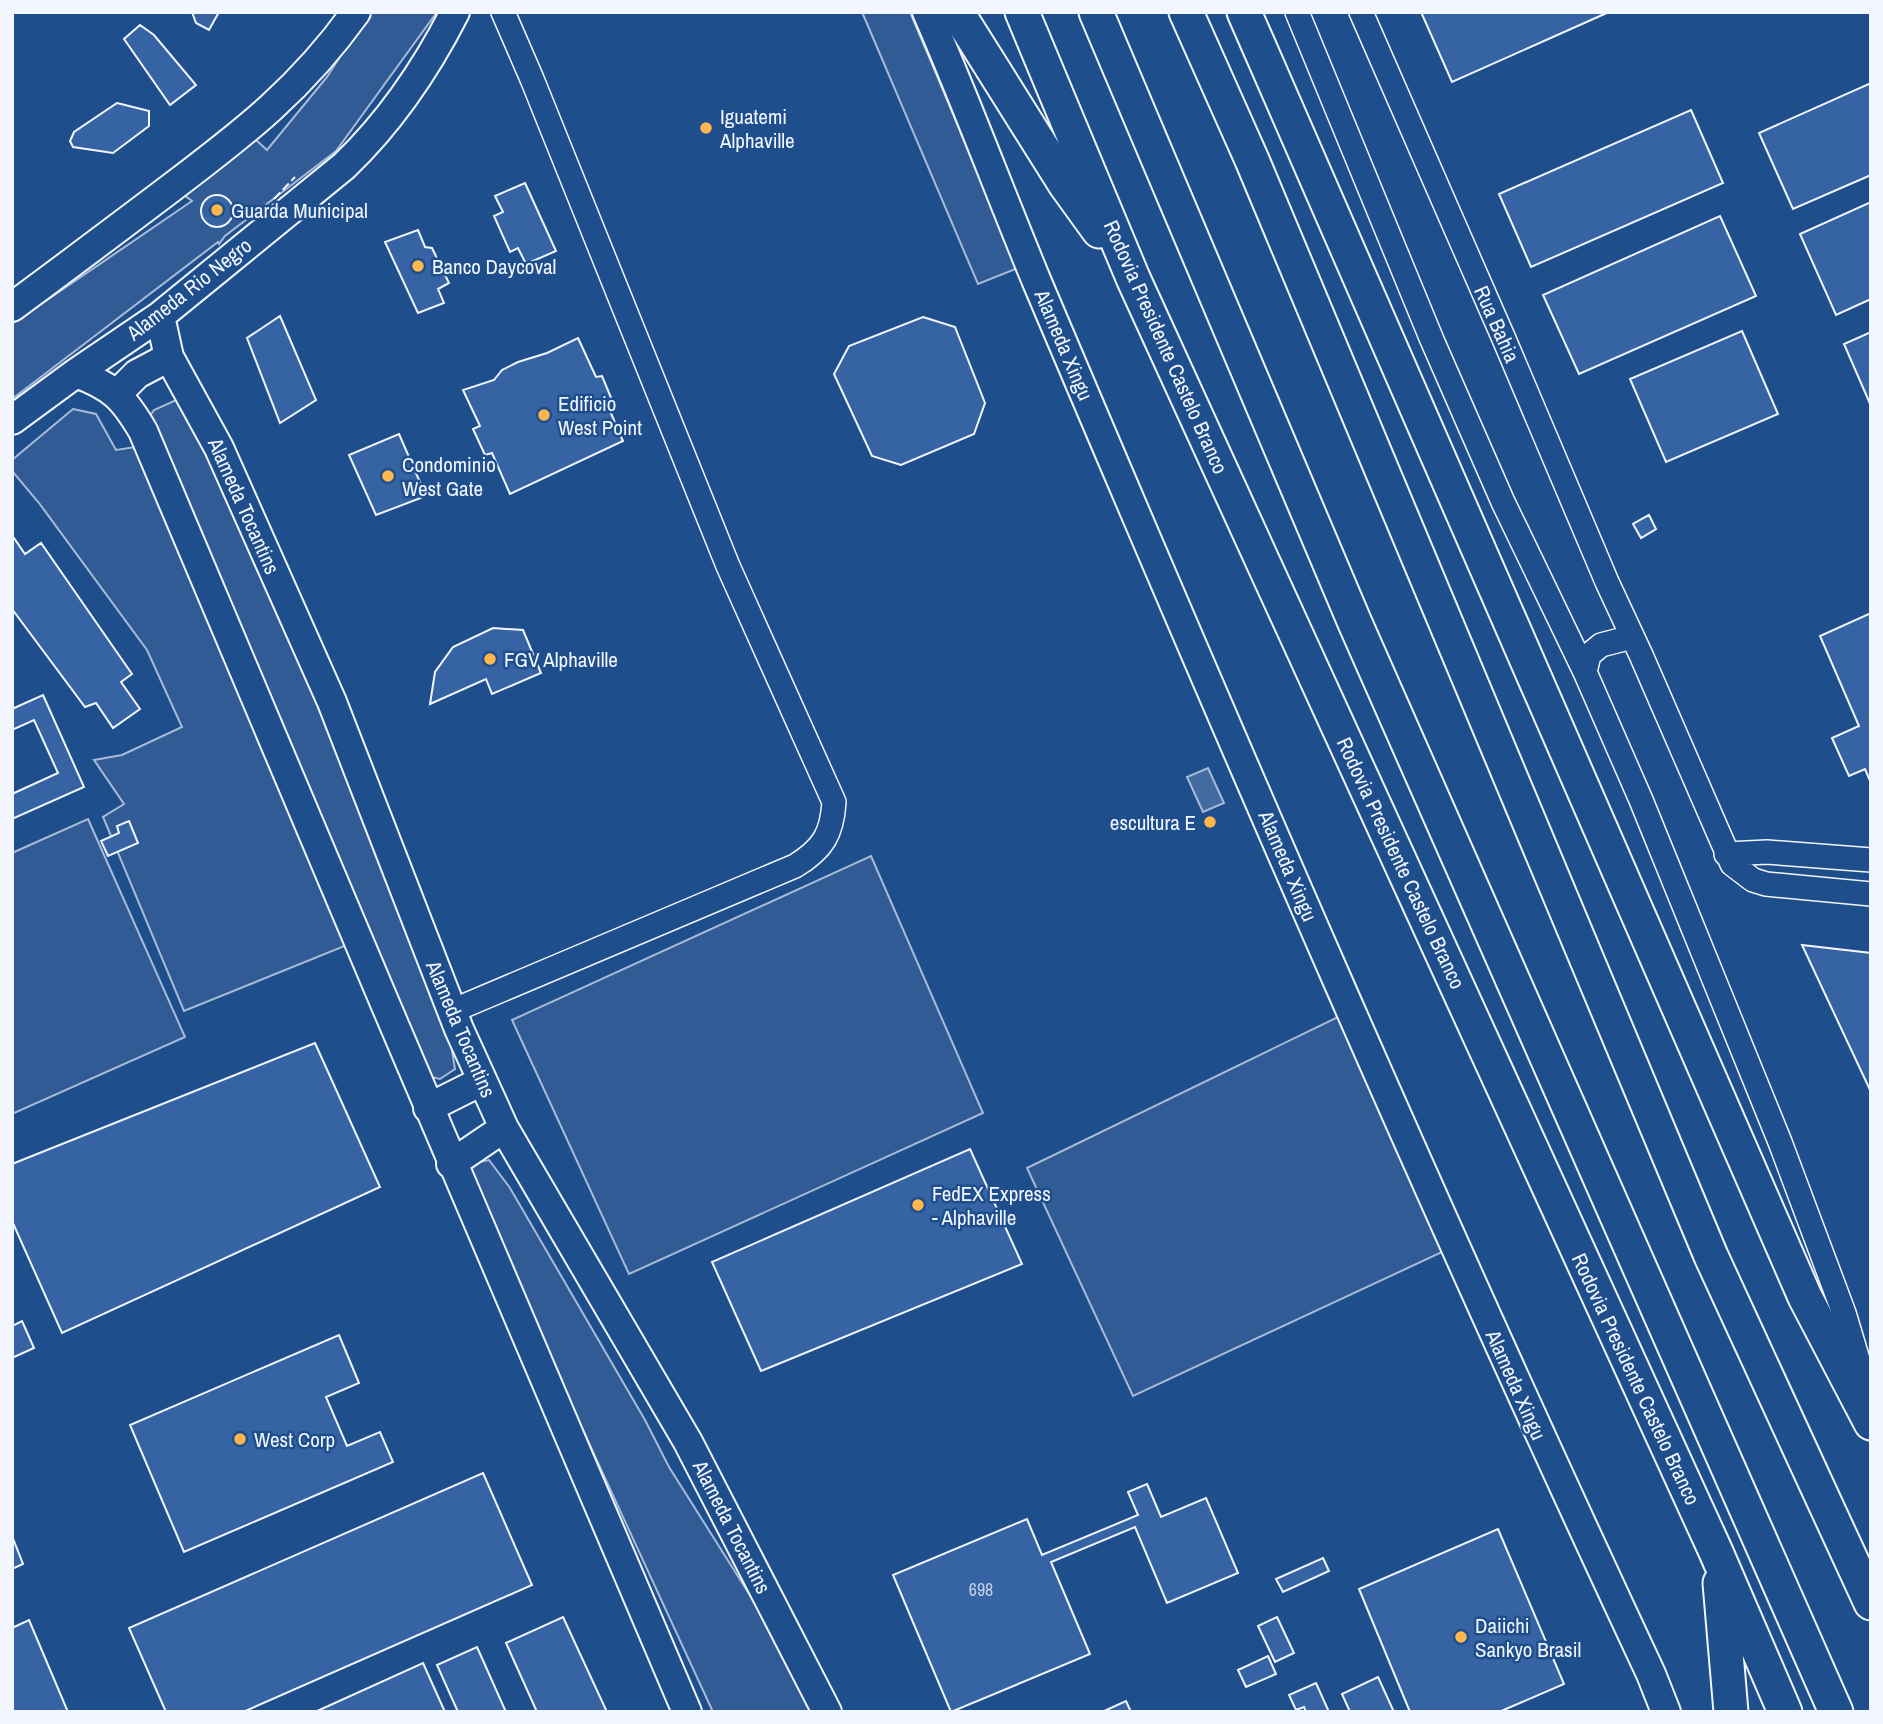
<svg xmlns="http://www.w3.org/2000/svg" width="1883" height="1724" viewBox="0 0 1883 1724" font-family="'Archivo Narrow',sans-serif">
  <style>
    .built { fill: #305b95; stroke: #a8bbd7; stroke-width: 2 }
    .water { fill: #446ba0; stroke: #a8bbd7; stroke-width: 2 }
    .building { fill: #3563a3; stroke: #f2f6ff; stroke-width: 2 }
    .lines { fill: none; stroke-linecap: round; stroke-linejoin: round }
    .minor-casing { stroke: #f2f6ff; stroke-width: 26 }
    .major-casing { stroke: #f2f6ff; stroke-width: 32 }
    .highway-casing { stroke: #f2f6ff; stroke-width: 37 }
    .minor { stroke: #1f4e8c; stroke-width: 23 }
    .major { stroke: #1f4e8c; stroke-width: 28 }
    .highway { stroke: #1f4e8c; stroke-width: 33 }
    .fence { stroke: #f2f6ff; stroke-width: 2; stroke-dasharray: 9 3.5; stroke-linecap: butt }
    .poi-dot { fill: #ffb74d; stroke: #1f4e8c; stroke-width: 2.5 }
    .labels { text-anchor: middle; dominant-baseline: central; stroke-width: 5; stroke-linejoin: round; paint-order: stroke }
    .number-label { font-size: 18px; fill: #c3d1e8 }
    .poi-label { font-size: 21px; fill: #f2f6ff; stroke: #1f4e8c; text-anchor: start }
    .street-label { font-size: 21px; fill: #f2f6ff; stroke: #1f4e8c }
  </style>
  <rect width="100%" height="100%" fill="#1f4e8c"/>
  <!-- built -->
  <path class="built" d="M369,12h68l-101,139 -111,85 -6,8 -1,-2 -206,157v-75l180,-123 -8,-6 71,-56 12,11 60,-73z
    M862,12h48l108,256 -40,16z
    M185,396l109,241 156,401 5,31 -15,10 -9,-2 -282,-660 5,-7z
    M73,409l23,5 20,36 19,-3 212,498 -163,66 -81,-194 21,-13 -30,-44 28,-5 60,-28 -35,-77 -108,-147 -27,-32v-11z
    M88,819l97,218 -173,77v-261z
    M871,856l112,257 -354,161 -117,-254z
    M1340,1016l102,236 -309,144 -106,-228z
    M489,1160l21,28 135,232 24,47 111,176 35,69h-102l-252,-546z"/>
  <!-- water -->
  <path class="water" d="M1208,768l16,35 -21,9 -16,-35z"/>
  <!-- building -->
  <path class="building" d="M192,12h27l-10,18 -13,-7z
    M1421,12h188l-157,70z
    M140,25l14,10 42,50 -26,20 -46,-66z
    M1871,83v92l-78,34 -34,-76z
    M117,103l32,8v15l-36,27 -40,-6 -3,-6 4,-9z
    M1691,110l32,73 -192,84 -32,-73z
    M525,183l31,68 -30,13 -8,-16 -8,4 -16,-36 9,-4 -8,-16z
    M201 211a16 16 0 1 1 32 0a16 16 0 1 1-32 0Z
    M1871,202v97l-35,16 -36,-81z
    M1720,216l36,80 -177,78 -36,-79z
    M418,230l7,17 7,1 17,35 -11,6 6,14 -26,10 -33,-71z
    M280,316l36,84 -36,23 -33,-85z
    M923,317l32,10 30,76 -11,31 -73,31 -29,-9 -38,-82 15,-28z
    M1742,331l36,83 -112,48 -36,-83z
    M1871,332v74l-27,-62z
    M578,338l18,39 6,-1 10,24 -5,4 16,37 -113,53 -18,-41 -7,2 -12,-26 7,-3 -17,-36 31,-10 8,-10 16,-8 29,-9z
    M399,434l27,62 -50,19 -27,-60z
    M1649,515l7,14 -15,9 -8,-14z
    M14,538l11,16 16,-11 91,131 -11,8 19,27 -27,19 -17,-25 -11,4 -73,-98v-69z
    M1871,613v170l-6,-14 -16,7 -17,-38 27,-12 -39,-90z
    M493,628l30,2 18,43 -49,21 -6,-15 -56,25 5,-32 18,-25z
    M43,695l41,92 -72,32v-25l46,-21 -24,-53 -22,10v-21z
    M129,821l9,22 -30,13 -7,-15 18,-8 -2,-7z
    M1802,945l69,8v139z
    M315,1043l65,144 -318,146 -50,-112v-57z
    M970,1149l52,115 -261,107 -49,-109z
    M22,1321l12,27 -22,10v-32z
    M339,1335l20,48 -33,14 21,49 33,-14 13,30 -209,90 -54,-127z
    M483,1473l49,112 -289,127h-77l-37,-84z
    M1147,1484l14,33 45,-19 32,75 -71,30 -32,-76 -84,35 39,92 -139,58 -58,-137 134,-56 15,36 96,-40 -10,-23z
    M1498,1529l66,155 -65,28h-89l-51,-123z
    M12,1536l11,28 -11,5z
    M1323,1558l6,13 -46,21 -7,-13z
    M563,1617l44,95h-70l-31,-69z
    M1277,1617l17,36 -19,9 -17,-36z
    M29,1620l39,92h-56v-84z
    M477,1647l29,65h-48l-21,-47z
    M1268,1656l8,18 -30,13 -8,-17z
    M423,1663l22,49h-130z
    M1378,1677l16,35h-44l-8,-18z
    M1316,1683l13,29h-23l-2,-5 -8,3 -7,-15z
    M1126,1701l5,11h-29z"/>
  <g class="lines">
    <!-- minor casing -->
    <g class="minor-casing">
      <path id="minor" d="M1297,12l135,328 71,162 82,170 56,128 139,342 64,171 24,80
        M1361,12l143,327 103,243 34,73 91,209 21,16 13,4 105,10
        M1585,672l4,-17 12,-10 31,-8
        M1726,854l41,-2 104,8
        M452,1011l343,-145c28,-17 37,-32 39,-64l-106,-236 -196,-487 -29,-67"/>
    </g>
    <!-- major casing -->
    <g class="major-casing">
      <path id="major" d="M927,12c39,89 73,181 110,270 198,467 399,933 614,1392l15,38
        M12,307c53,-39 106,-79 159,-119 74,-56 130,-99 185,-176
        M160,316l9,41 50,91 113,254 127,327 45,99 184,314 139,270
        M76,373c37,14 47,24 67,58 182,427 359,855 544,1281
        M117,394l20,-20 32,-17
        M12,420l64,-47 84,-57 184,-150c45,-43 83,-99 111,-154
        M428,1108l54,-27
        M451,1164l53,-36"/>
    </g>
    <!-- highway casing -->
    <g class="highway-casing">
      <path id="highway" d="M957,12l108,172 34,47
        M1022,12l111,266 583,1274 69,160
        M1096,12l259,611 481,1089
        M1186,12l66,148 459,1096 160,347
        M1244,12l561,1285 66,126
        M1720,1583l11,129"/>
    </g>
    <!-- minor -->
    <use href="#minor" class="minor"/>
    <!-- major -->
    <use href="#major" class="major"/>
    <!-- highway -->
    <use href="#highway" class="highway"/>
    <!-- fence -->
    <path class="fence" d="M274,199l21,-22"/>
  </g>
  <!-- markers -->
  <g class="poi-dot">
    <circle cx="706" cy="128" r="7"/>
    <circle cx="217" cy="210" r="7"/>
    <circle cx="418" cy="266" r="7"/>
    <circle cx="544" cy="415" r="7"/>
    <circle cx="388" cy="476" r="7"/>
    <circle cx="490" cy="659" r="7"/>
    <circle cx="1210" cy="822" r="7"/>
    <circle cx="918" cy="1205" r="7"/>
    <circle cx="240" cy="1439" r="7"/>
    <circle cx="1461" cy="1637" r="7"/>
  </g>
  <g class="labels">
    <!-- number labels -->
    <g class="number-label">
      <text x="981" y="1589">698</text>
    </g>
    <!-- poi labels -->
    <g class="poi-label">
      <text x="720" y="116">Iguatemi<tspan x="720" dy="24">Alphaville</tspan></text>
      <text x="231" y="210">Guarda Municipal</text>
      <text x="432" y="266">Banco Daycoval</text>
      <text x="558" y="403">Edificio<tspan x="558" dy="24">West Point</tspan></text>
      <text x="402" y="464">Condominio<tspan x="402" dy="24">West Gate</tspan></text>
      <text x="504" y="659">FGV Alphaville</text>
      <text x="1196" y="822" text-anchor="end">escultura E</text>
      <text x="932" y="1193">FedEX Express<tspan x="932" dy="24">- Alphaville</tspan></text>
      <text x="254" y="1439">West Corp</text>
      <text x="1475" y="1625">Daiichi<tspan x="1475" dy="24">Sankyo Brasil</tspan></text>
    </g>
    <!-- street labels -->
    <g class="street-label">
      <text transform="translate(189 289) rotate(-38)">Alameda Rio Negro</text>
      <text transform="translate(1497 324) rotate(66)">Rua Bahia</text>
      <text transform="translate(1064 345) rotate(67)">Alameda Xingu</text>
      <text transform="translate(1166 347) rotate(66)">Rodovia Presidente Castelo Branco</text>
      <text transform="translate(244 506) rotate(66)">Alameda Tocantins</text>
      <text transform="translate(1401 863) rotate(65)">Rodovia Presidente Castelo Branco</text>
      <text transform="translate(1288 866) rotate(67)">Alameda Xingu</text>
      <text transform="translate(461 1029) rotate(67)">Alameda Tocantins</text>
      <text transform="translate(1636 1379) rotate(65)">Rodovia Presidente Castelo Branco</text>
      <text transform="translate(1516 1385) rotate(66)">Alameda Xingu</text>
      <text transform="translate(732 1527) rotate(63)">Alameda Tocantins</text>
    </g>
  </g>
  <!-- border -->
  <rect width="1883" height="1724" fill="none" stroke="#f2f6ff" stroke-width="28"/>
</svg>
